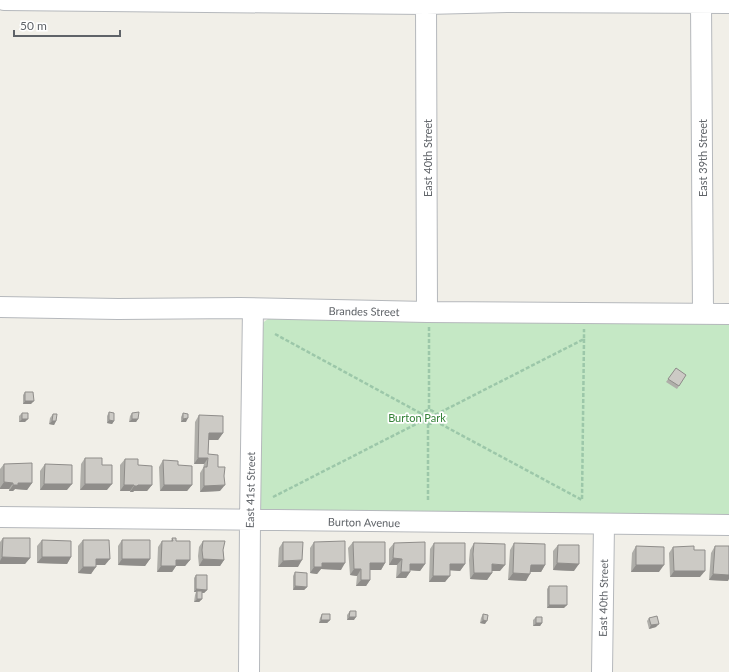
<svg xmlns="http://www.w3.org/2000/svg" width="729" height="672" viewBox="0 0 729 672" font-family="Lato,sans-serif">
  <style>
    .green { fill: #c5e8c5 }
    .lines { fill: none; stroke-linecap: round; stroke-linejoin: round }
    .minor-casing { stroke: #b5b8bc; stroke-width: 22 }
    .path { stroke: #9cc7a9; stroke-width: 2.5; stroke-dasharray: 4 2; stroke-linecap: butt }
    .minor { stroke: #fff; stroke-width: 20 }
    .wall { fill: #afaea9 }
    .shaded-wall { fill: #8f8d8a }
    .building { fill: #cccac5; stroke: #8f8d8a }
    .labels { text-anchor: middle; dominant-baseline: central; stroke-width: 3.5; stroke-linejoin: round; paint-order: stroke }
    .street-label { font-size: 11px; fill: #5f6368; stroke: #fff }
    .park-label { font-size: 11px; fill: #348238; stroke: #fff }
  </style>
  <rect width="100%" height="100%" fill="#f1efe8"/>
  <!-- green -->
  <path class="green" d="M268,319l461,5v193l-467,-7 -4,-5 3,-181z"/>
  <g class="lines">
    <!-- minor casing -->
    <g class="minor-casing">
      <path id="minor" d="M4,0l422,4 81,-2 222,1
        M701,3l2,310
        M426,4l1,308
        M0,307l118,2 122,-1 187,4 302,2
        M0,517l729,8
        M249,672l1,-152 3,-211
        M602,672l2,-148"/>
    </g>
    <!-- path -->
    <path class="path" d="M429,327v84
      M275,334l147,80
      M422 417a7 7 0 1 1 14 0a7 7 0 1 1-14 0Z
      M435,415l149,-76v-10
      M435,421l147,79 2,-161
      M273,497l149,-76
      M428,500v-76"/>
    <!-- minor -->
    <use href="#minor" class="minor"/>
  </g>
  <!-- wall -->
  <path class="wall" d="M676,368l10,7 -9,14 -11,-7z
    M25,392l6,12h-8v-9z
    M109,412l5,9 -2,3 -5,-1v-7z
    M22,413l3,9h-6v-6z
    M132,413l6,6 -2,3h-7l1,-6z
    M183,413l3,9h-5v-5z
    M53,414l3,7 -2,4 -5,-1 1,-6z
    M199,415l24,18 -5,7h-9l-1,14 10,13 2,24 -20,1v-19l3,-5 1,-4h-10l1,-42z
    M85,458l17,7 5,25h-27l1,-26z
    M125,459l13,6 14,20 -5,6h-13l-1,1h-3v-1h-10v-26z
    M163,460l15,5 14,20 -5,6h-27l-1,-24z
    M4,464l28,19 -5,7 -12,-1 -2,2h-4v-2h-9v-20z
    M45,464l22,26h-27v-19z
    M3,538l27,20 -5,6h-25v-22z
    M172,538l4,3 14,19 -5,6h-9l-4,6h-15l1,-25 4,-6h9z
    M42,540l29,17 -4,7 -30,-1v-17z
    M83,540l22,25h-9l-5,9 -13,-1v-27z
    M122,540l28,19 -5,7 -27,-1v-19z
    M203,541l20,9 1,10 -4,6h-21l-1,-10 1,-9z
    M283,542l15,25h-20l1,-19z
    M314,542l27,28 -20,-1 -4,5 -7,-1v-25z
    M353,542l32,21 -4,7h-11v10l-4,6h-10l1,-10 -7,-1 -2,-27z
    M394,543l31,21 -5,7 -10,-1v2l-4,6h-10l1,-13h-8v-16z
    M434,543l31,21 -5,7 -10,-1 -5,12h-16l1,-33z
    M474,543l26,28h-8v2l-5,7 -17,-1 -1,-19 1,-10z
    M514,543l31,22 -4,7h-11l-4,9 -18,-1 2,-30z
    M558,545l16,26 -21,-1v-19z
    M636,546l23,26h-28l1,-19z
    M715,546l13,35 -19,-1 2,-27z
    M673,547l21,3 6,27h-30l-1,-24z
    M295,572l12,15 -3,3h-11v-14z
    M196,575l11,15 -3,3h-2v6l-3,3h-5l1,-7 1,-3h-2v-14z
    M549,586l15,22h-17v-19z
    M350,611l4,9h-7v-5z
    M322,614l8,6 -3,3h-8l1,-5z
    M483,614l2,10 -5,-1 1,-5z
    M536,617l6,6 -2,3h-7v-6z
    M649,618l7,9 -7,2 -2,-8z"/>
  <!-- shaded-wall -->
  <path class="shaded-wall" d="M25,401h9l-3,3h-8z
    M188,418l-2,4h-5l2,-3z
    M22,419h6l-3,3h-6z
    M132,419h6l-2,3h-7z
    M109,420l5,1 -2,3 -5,-1z
    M52,421h4l-2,4 -5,-1z
    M209,433h14l-5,7h-14z
    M198,458h10l-4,6h-10z
    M4,482l9,1 -4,6h-9v-1z
    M18,483h14l-5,7 -12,-1 -2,2h-4l4,-6z
    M44,484h28l-5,6h-27z
    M85,484h27l-5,6h-27z
    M124,485h10l-4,6h-10z
    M138,485h14l-5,6h-13l-1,1h-3l4,-6z
    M164,485h28l-5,6h-27z
    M225,485l-5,6 -20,1 4,-6z
    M2,557l28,1 -5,6h-25v-3z
    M42,557h29l-4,7 -30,-1z
    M393,558l9,1 -5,6h-8z
    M96,559h14l-5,6h-14z
    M122,559h28l-5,7 -27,-1z
    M203,559l21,1 -4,6h-21z
    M176,560h14l-5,6h-9l-4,6h-15l4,-6z
    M302,560l-4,7h-20l5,-6z
    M322,563h23l-4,7 -20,-1 -4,5 -7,-1 4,-6z
    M370,563h15l-4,7h-15z
    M557,563l22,1 -5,7 -21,-1z
    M410,564h15l-5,7 -14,-1z
    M450,564h15l-5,7 -15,-1z
    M492,564l13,1 -5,6h-13z
    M531,565h14l-4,7h-15z
    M636,565h28l-5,7h-28z
    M83,567h13l-5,7 -13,-1z
    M354,569h7l-4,7 -7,-1z
    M674,571h31l-5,6h-30z
    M401,572h9l-4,6h-10z
    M474,573h18l-5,7 -17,-1z
    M513,573l17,1 -4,7 -18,-1z
    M713,574l16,1v4l-1,2 -19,-1z
    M433,576h17l-5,6h-16z
    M361,580h9l-4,6h-10z
    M295,586l12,1 -3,3h-11z
    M196,589l11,1 -3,3 -7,-1v-1l-1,1h-2z
    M197,599h5l-3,3h-5z
    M549,605h18l-3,3h-17z
    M349,617h7l-2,3h-7z
    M321,620h9l-3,3h-8z
    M483,620l4,1 -2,3 -5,-1z
    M536,623h6l-2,3h-7z
    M659,624l-3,3 -7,2 2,-4z"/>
  <!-- building -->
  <path class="building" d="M676,368l10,7 -7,11 -11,-7z
    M25,392h8l1,9h-9z
    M109,412l5,1v8l-5,-1z
    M139,412l-1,7h-6v-6z
    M22,413h6v6h-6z
    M183,413l5,1v4l-5,1z
    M53,414h4l-1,7h-4z
    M199,415l24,1v17h-14l-1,21 10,1v12h7l-1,9 1,9 -21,1v-19h3l1,-9h-10z
    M85,458h17v7h10v19h-27z
    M125,459h13v6l14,1v19h-14l-1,1h-3v-1h-10z
    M163,460l15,1v4l14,1v19h-28z
    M32,463v20h-14v2h-5v-2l-9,-1v-18z
    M45,464l27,1v19h-28z
    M3,538h27v20l-28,-1z
    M172,538h4v3h14v19h-14v6h-15l1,-25h11z
    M42,540l29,1v16h-29z
    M83,540h26l1,19h-14v8h-13z
    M122,540h28v19h-28z
    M203,541h22l-2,9 1,10 -21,-1 -1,-9z
    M345,541v22h-23v4h-8v-25z
    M283,542h20l-1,18 -19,1z
    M353,542h32v21h-15v17h-9v-11h-7z
    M425,542v22h-15v8h-9l1,-13 -9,-1 1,-15z
    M434,543h31v21h-15v12h-17z
    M474,543l31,1v21l-13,-1v9h-18l-1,-19z
    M514,543l31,1v21h-14l-1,9 -17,-1z
    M558,545h21v19l-22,-1z
    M636,546l28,1v18h-28z
    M694,546v4h11v21h-31l-1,-24z
    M715,546h14v29l-16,-1z
    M295,572l12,1v14l-12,-1z
    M196,575h11v15l-11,-1z
    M549,586h18v19h-18z
    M197,591h5v8h-5z
    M350,611h6v6h-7z
    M322,614h8v6h-9z
    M483,614l5,1 -1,6 -4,-1z
    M657,616l2,8 -8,1 -2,-7z
    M536,617h6v6h-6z"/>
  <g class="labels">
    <!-- street labels -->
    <g class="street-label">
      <text transform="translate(427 158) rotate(-90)">East 40th Street</text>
      <text transform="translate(702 158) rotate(-90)">East 39th Street</text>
      <text transform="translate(364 311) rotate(1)">Brandes Street</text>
      <text transform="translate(250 490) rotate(-89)">East 41st Street</text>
      <text transform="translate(364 522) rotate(1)">Burton Avenue</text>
      <text transform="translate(603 598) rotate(-89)">East 40th Street</text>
    </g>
    <!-- park labels -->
    <g class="park-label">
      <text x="417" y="417">Burton Park</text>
    </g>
  </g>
  <!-- scale -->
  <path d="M14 30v6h106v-6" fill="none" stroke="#5f6368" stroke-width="2"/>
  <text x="20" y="30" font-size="12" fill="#5f6368" stroke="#ffffff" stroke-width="3" paint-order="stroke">50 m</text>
</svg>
